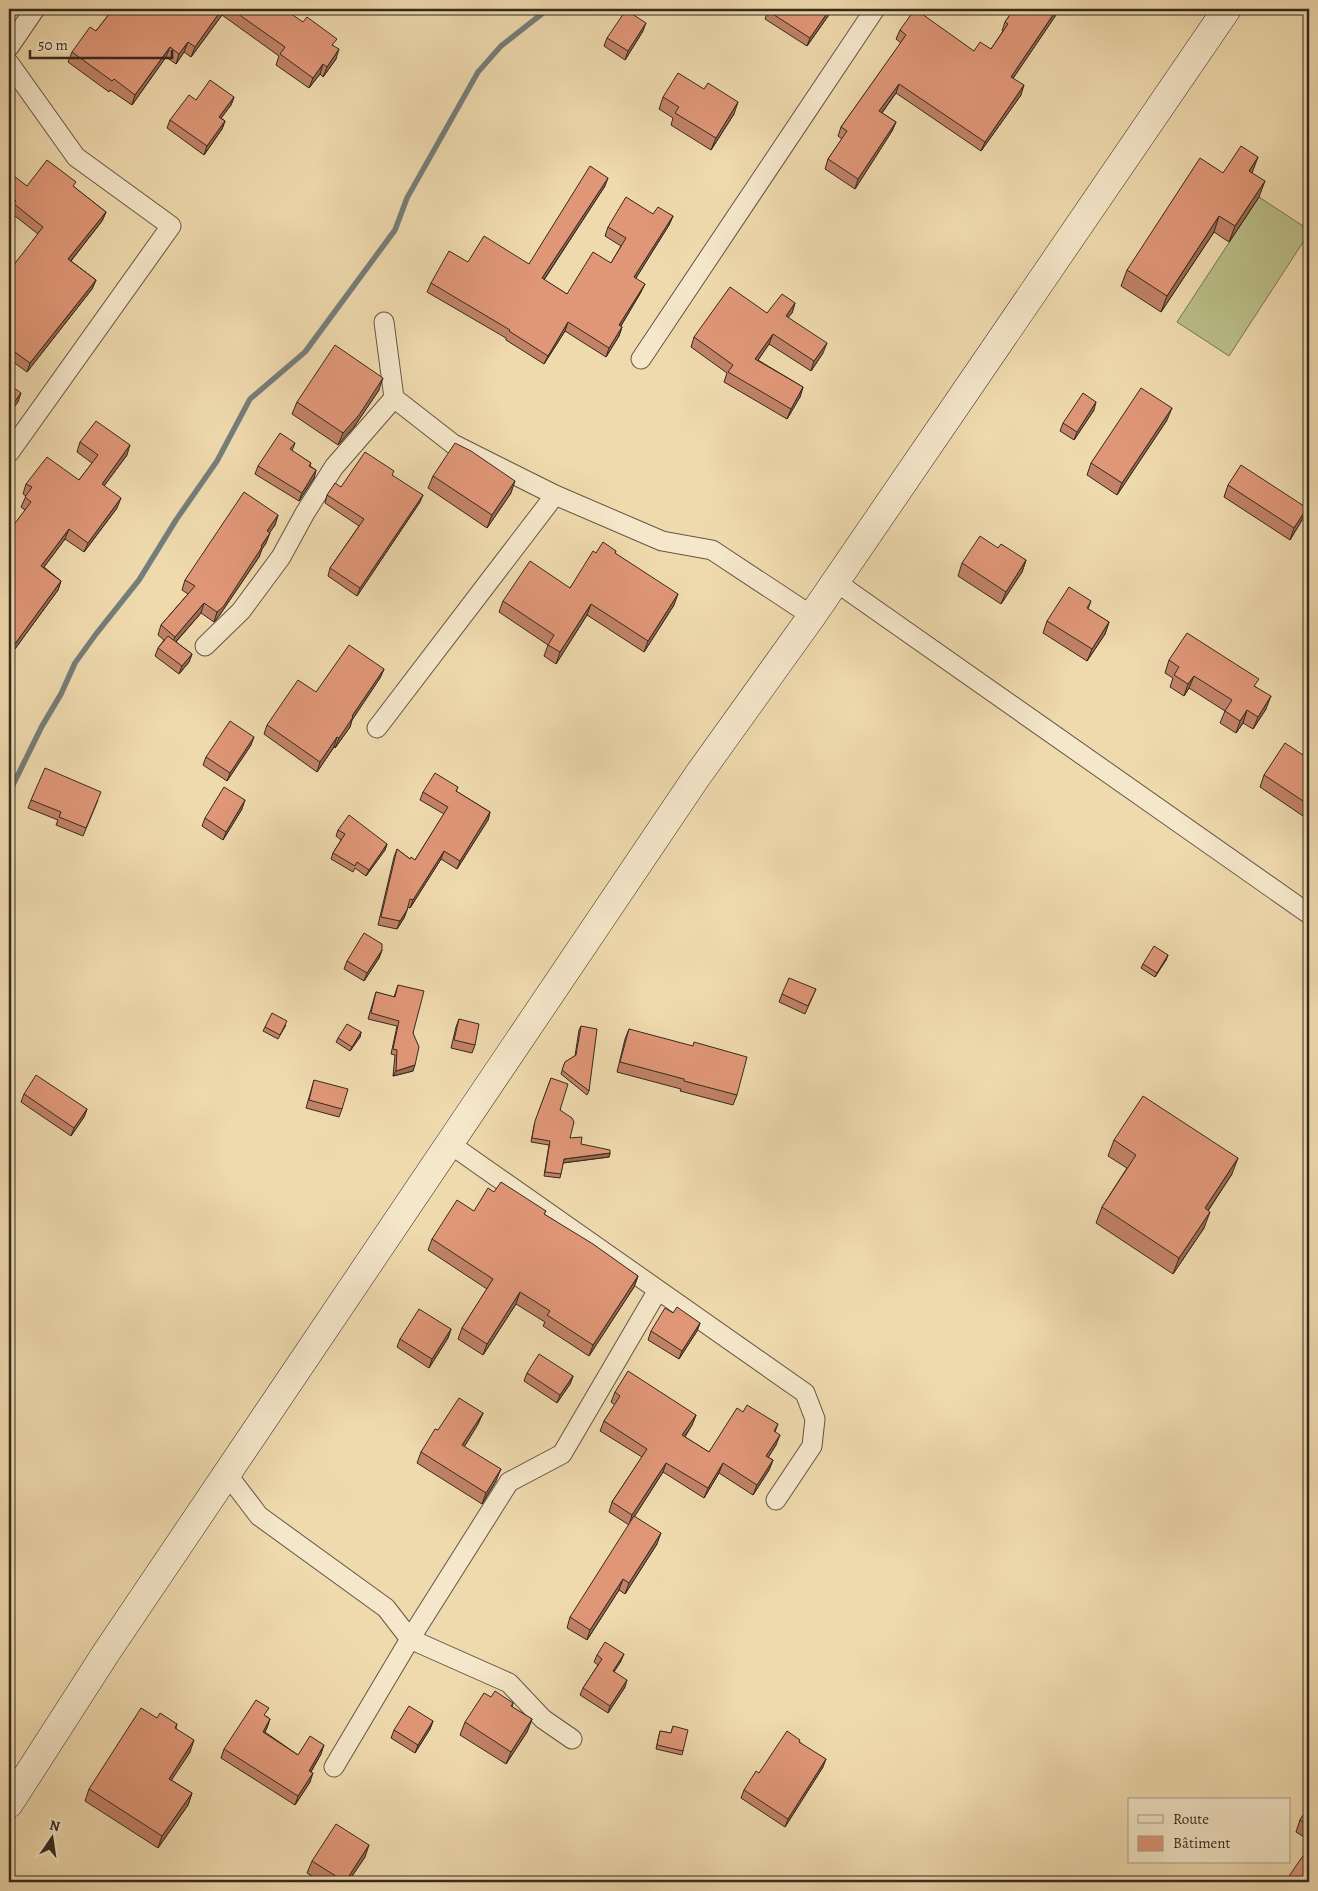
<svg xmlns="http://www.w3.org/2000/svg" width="1318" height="1891" viewBox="0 0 1318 1891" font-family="Alegreya,serif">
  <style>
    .garden { fill: #bbbf89; stroke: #787454 }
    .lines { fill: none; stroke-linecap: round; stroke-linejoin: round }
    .stream { stroke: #757e7a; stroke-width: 5.5 }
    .street-casing { stroke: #645543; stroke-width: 21 }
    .secondary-casing { stroke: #35291f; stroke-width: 29 }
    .street { stroke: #f5e7ca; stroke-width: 19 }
    .secondary { stroke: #f5e7ca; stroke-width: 28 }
    .wall { fill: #c18267; stroke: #35291f }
    .shaded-wall { fill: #9d6a54; stroke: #35291f }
    .building { fill: #e09778; stroke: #35291f }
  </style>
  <rect width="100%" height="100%" fill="#efdaae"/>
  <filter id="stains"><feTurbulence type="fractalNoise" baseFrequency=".004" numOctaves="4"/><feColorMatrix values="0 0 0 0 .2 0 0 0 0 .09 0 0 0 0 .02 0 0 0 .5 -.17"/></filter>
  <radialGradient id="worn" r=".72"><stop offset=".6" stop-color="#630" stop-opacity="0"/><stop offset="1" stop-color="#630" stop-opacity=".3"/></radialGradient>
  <!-- garden -->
  <path class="garden" d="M1259,197l50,33v3l-80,123 -52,-34z"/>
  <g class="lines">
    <!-- stream -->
    <path class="stream" d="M9,793l33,-67 19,-32 14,-31 21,-29 43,-54 37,-60 41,-59 33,-62 55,-47 90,-122 12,-32 71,-126 23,-26 47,-37"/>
    <!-- street casing -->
    <g class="street-casing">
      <path id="street" d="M9,47l26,-38
        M9,63l67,94 95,69 -162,227
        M384,322l10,76 59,46 102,51 107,46 50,9 100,66
        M641,359l234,-350
        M836,582l473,332
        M205,646l36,-35 40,-54 24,-44 29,-46 60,-69
        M377,728l178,-233
        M450,1144l355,249 10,26 -3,27 -36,54
        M227,1474l32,42 127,92 24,31 99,44 34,36 29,20
        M334,1767l76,-128 99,-157 53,-28 96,-164"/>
    </g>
    <!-- secondary casing -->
    <g class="secondary-casing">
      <path id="secondary" d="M9,1804l97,-151 592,-878 114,-159 415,-607"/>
    </g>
    <!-- street -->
    <use href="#street" class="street"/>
    <!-- secondary -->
    <use href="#secondary" class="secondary"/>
  </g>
  <!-- wall -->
  <path class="wall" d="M113,9h171l50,37 2,13 -13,18 -3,-3 -11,14 -33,-23 3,-9 -57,-41 -31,42 -7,-5 -8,12 -10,-7 -34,48 -22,-15 -1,2 -41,-30 4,-10 24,-21z
    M833,9l-26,37 -42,-27 3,-8z
    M1014,9h46l-47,69 8,17 -40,56 -85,-58 -14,20 14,9 -4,9 -37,58 -30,-20 3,-10 14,-20 -4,-3 3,-9 60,-84 -5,-4 4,-9 74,21 17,-2 12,-18h-1l3,-9z
    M1064,9h8l-2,3z
    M643,31l-18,29 -21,-14 3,-8z
    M234,97l-3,8 -10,13 4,3 -3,8 -18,26 -37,-27 3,-8 26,-20z
    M663,97l71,17 -23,36 -40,-25 2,-7 -14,-9z
    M1223,173h29l7,24 -30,45 -15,-10 -53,80 -40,-26 6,-16z
    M9,183l18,3 47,1 32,25 -4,9 -31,40 25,19 -4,9 -65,83 -18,-13 29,-125 -28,-22 1,-3 -2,-2z
    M605,186l-61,94 23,14 44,-31 10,-17 -16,-10 3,-9 45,-13 20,2 -4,9 -33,53 5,14 -20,34 1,1 -3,9 -13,21 -41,-26 -21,33 -38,-24v-2l-79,-46 4,-9 98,-19z
    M795,303l-3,10 -4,4 35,36 -12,18 -42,-27 -11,16 45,27 -3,10 -13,22 -63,-37 3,-9 -36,-26 3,-10 73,-24z
    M379,390l-25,37 -16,18 -46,-31 5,-12z
    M1094,410l-20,30 -14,-9 3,-8z
    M1167,420l-50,75 -30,-20 4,-12z
    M80,442l47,13 -23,31 13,22 -33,44 -19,-13 -21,28 17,14 -3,9 -49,67 16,-147 -4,-3 5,-11 -3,-2 3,-10 53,-4 13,-17 -15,-11z
    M295,443l-3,8 19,12 -1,3 6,4 -2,8 -15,23 -44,-27 3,-8z
    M392,475l28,27 -63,94 -29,-20 2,-8 29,-42 -34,-23 2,-8 14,-8z
    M433,476l78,17 -24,35 -59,-40z
    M1228,485l74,35 -12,20 -66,-43z
    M278,515l-3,10 -6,8 -3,10 -4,6 -3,8 -40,59 -5,6 -13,-9 -25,29 16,12 -3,8 -10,12 -24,-18 3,-8 6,-8 -6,-5 3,-10 27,-31 -6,-4 3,-10z
    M998,548l28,12 -4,12 -21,32 -43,-28 4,-13z
    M616,551l-1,2 59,52 -30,47 -57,-37 -31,49 -12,-8 4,-11 -49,-33 4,-11 67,-13 26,-35z
    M1091,601l-3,8 21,13 -4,12 -18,27 -44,-28 4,-12z
    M1169,660l87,27 10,22 -13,20 -10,-6 -7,10 -16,-10 5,-12 -36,-23 -5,8 -14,-9 3,-9 -8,-5z
    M384,669l-4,9 -28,42 -2,7 -15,21 -1,-1 -17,25 -53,-38 3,-9 49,-33z
    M251,745l-24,36 -24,-16 3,-8z
    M1309,759v61l-49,-33 4,-12z
    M458,787l-2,4 34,21 -2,8 -31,49 -16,-10 -31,49 -2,-1 -4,11 -7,11 -19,-4 16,-68 3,-8 13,10 5,1 29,-46 -24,-14 3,-8z
    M31,800h67l-15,36 -27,-11 2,-5 -30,-12z
    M242,809l-19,31 -21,-14 3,-8z
    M338,830l49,14 -2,6 -19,26 -11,-8 -2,4 -22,-13 2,-6 8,-13 -5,-4z
    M382,950l-3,8 -15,23 -20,-12 3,-8z
    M1168,955l-2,5 -11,17 -14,-9 2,-4z
    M398,985l15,48v38l-20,5 2,-21 -4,-1 6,-28 -29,-7 8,-27 18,5z
    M816,989l-11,25 -26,-12 3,-8z
    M459,1019l16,26 -3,8 -21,-5 5,-21z
    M286,1025l-8,14 -15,-8 2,-4z
    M581,1026l8,65 -2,4 -26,-21 4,-12 10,-6 4,-26z
    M629,1029l108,66 -4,10 -53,-14 1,-2 -64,-17 8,-33z
    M361,1032l-1,5 -10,14 -14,-9 2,-4z
    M551,1078l9,32 10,28 11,6 29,9 -1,4 -46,6 -3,15 -16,-2 5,-31 -18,-3 3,-16z
    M314,1080l28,29 -3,8 -33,-9z
    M24,1094l63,15 -3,8 -13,19 -50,-34z
    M1114,1140l118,34 -24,37 -4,17 -31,46 -77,-51 6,-16 25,-39 -19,-12z
    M494,1192l52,19 -2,3 94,62 -4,11 -45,69 -46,-30 2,-4 -29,-18 -33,51 -25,-16 4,-11 25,-39 -59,-39 4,-11 42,-28z
    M673,1313l27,10 -3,8 -18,28 -31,-19 3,-9z
    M451,1329l-3,9 -19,30 -32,-21 3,-8z
    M527,1373l46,3 -3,8 -13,19 -33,-22z
    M615,1392l81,23 -4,10 -7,12 24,15 34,-40 35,12 -3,8 1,13 -8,12 5,3 -4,10 -16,25 -34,-22 -15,25 -41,-26 -34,53 -20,-13 3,-10 30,-45 -42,-26 4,-10 11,-16 -4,-3z
    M483,1413l-5,11 -14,23 32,34 -14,23 -65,-41 4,-11 17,-22z
    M657,1544l-32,50 -6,-4 -32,50 -20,-12 3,-11z
    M597,1655l24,6 -7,11 11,15 -17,26 -28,-18 3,-7 15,-23 -4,-3z
    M491,1697l22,6 -1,4 20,12 -5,13 -21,32 -46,-29 5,-13z
    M266,1716l4,3 -5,13 33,23 23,-1 -10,18 -1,10 -15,23 -74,-47 3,-9z
    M157,1718l20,6 -1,4 14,24 -19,28 21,13 -4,12 -30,43 -73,-47 4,-12z
    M433,1721l-3,8 -15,24 -24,-15 3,-8z
    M673,1726l10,25 -1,4 -26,-6 4,-18 11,2z
    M800,1742l23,25 -38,60 -44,-29 3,-8 15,-17z
    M1309,1806v34l-13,-8 4,-12z
    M365,1857l-17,25h-26l-15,-9 5,-12z"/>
  <!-- shaded-wall -->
  <path class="shaded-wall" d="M222,9h2l-2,6 -31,42 4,-10z
    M830,9h3l-26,37 3,-8z
    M1057,9h3l-52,77 3,-9z
    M646,23l-3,8 -18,29 3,-9z
    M188,42l-4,10 -8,12 3,-10z
    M170,47l-4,10 -34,48 3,-10z
    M339,49l-3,10 -13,18 4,-10z
    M323,64l-3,10 -11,14 4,-10z
    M899,84l-3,9 -20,27 3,-9z
    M1024,85l-3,10 -40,56 4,-9z
    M234,97l-3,8 -15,20 3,-8z
    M738,102l-4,12 -23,36 5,-12z
    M225,121l-3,8 -18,26 3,-9z
    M896,122l-4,9 -37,58 3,-10z
    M1258,157l-6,16 -3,-2z
    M608,178l-3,8 -66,101 3,-9z
    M1265,181l-6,16 -30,45 6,-16z
    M106,212l-4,9 -37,47 3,-9z
    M673,216l-4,9 -38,61 3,-9z
    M1219,216l-5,16 -53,80 6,-16z
    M96,280l-4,9 -65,83 3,-9z
    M645,284l-4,8 -25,42 3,-9z
    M795,303l-3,10 -10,12 4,-9z
    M568,322l-3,9 -21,33 4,-8z
    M622,327l-3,9 -13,21 3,-9z
    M773,334l-4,10 -17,25 3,-10z
    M827,343l-4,10 -12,18 3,-10z
    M383,378l-4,12 -25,37 -16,18 5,-12z
    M803,387l-3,10 -13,22 4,-10z
    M21,393l-3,9 -9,12v-5z
    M1096,402l-2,8 -20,30 3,-8z
    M1172,408l-5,12 -50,75 5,-12z
    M130,445l-3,10 -29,39 4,-10z
    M316,470l-2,8 -15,23 3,-8z
    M515,481l-4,12 -24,35 5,-13z
    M423,495l-3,7 -63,94 3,-8z
    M121,498l-4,10 -33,44 4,-9z
    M1307,508l-5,12 -12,20 4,-12z
    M278,515l-3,10 -11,16 3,-10z
    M69,529l-4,10 -27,36 3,-9z
    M270,533l-4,10 -4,6 -3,8 -40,59 -5,6 3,-10z
    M1026,560l-4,12 -21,32 5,-12z
    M61,581l-3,9 -49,67v-5z
    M678,594l-4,11 -30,47 4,-11z
    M204,603l-3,10 -30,34 4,-10z
    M591,604l-4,11 -31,49 4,-12z
    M1109,622l-4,12 -18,27 5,-12z
    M192,654l-3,8 -10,12 3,-8z
    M384,669l-4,9 -28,42 -2,7 -15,21 4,-10 13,-22z
    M1194,676l-5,12 -5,8 4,-12z
    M1271,696l-5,13 -13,20 5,-12z
    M1247,710l-4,13 -7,10 4,-12z
    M254,737l-3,8 -24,36 3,-8z
    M337,737l-3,10 -17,25 3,-10z
    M245,800l-3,9 -19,31 3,-8z
    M490,812l-2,8 -31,49 3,-8z
    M387,844l-2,6 -19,26 3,-6z
    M444,851l-3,8 -31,49 3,-8z
    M407,910l-3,8 -7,11 3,-8z
    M382,950l-3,8 -15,23 3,-8z
    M1168,955l-2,5 -11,17 2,-4z
    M361,1032l-1,5 -10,14 2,-4z
    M415,1065l-2,6 -20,5 3,-5z
    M87,1109l-3,8 -13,19 3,-8z
    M610,1153l-1,4 -47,6 2,-4z
    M1238,1158l-6,16 -33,50 6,-16z
    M1210,1212l-6,16 -31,46 6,-16z
    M638,1276l-4,11 -45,69 4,-11z
    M520,1292l-4,12 -33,51 4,-11z
    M700,1323l-3,8 -18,28 3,-8z
    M451,1329l-3,9 -19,30 3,-9z
    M573,1376l-3,8 -13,19 3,-8z
    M483,1413l-5,11 -20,33 4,-12z
    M696,1415l-4,10 -13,20 3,-10z
    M780,1435l-4,10 -13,21 3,-10z
    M773,1460l-4,10 -16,25 4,-10z
    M666,1463l-3,9 -34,53 3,-10z
    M723,1463l-4,10 -15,25 4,-10z
    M501,1469l-5,12 -14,23 4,-11z
    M661,1533l-4,11 -32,50 4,-11z
    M623,1579l-4,11 -32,50 3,-10z
    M624,1654l-3,7 -11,17 3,-7z
    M627,1680l-2,7 -17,26 2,-7z
    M270,1719l-3,9 -7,13 3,-9z
    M532,1719l-5,13 -21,32 5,-12z
    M433,1721l-3,8 -15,24 3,-8z
    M194,1740l-4,12 -25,38 4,-11z
    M324,1745l-3,9 -15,26 3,-9z
    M826,1759l-3,8 -38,60 3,-8z
    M313,1773l-3,9 -15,23 3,-9z
    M192,1793l-4,12 -30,43 4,-12z
    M369,1845l-4,12 -17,25h-3z"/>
  <!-- building -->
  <path class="building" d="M113,9h109l-27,38 -7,-5 -9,12 -9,-7 -35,48 -21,-16 -2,2 -40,-29 18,-25 6,4z
    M231,9h53l19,13 4,-5 30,22 -5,6 7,4 -12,18 -4,-3 -10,14 -33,-24 5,-7z
    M769,9h61l-20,29 -42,-27z
    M915,9l59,42 6,-9 11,7 17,-25 -3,-2 9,-13h43l-46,68 13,8 -39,57 -86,-58 -20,27 17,11 -38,57 -30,-20 19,-28 -6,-4 65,-92 -6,-5z
    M626,10l20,13 -18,28 -21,-13z
    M678,73l26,16 4,-6 30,19 -22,36 -41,-25 4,-6 -16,-10z
    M210,80l24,17 -15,20 6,4 -18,25 -37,-26 19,-25 7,5z
    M1241,146l17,11 -9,14 16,10 -30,45 -16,-10 -52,80 -40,-26 73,-112 23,15z
    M47,160l29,22 -3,4 33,26 -38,47 28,21 -66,83 -18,-13 -3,5v-84l34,-44 -30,-24 3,-2 -7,-5v-13l5,-7 13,10z
    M590,166l18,12 -66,100 25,16 26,-42 18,11 15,-25 -18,-11 18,-30 27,17 5,-7 15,9 -39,61 11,7 -26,41 3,2 -13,21 -41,-26 -20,34 -39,-25 1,-1 -79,-47 18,-32 19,11 16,-26 45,28z
    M730,287l37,26 15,-19 13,9 -9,13 41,27 -13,18 -41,-27 -18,25 48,28 -12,22 -63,-37 5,-7 -39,-28z
    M335,345l48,33 -24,37 -16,18 -46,-31z
    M9,384l12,9 -12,16z
    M1141,388l31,20 -50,75 -31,-20z
    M1083,393l13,9 -19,30 -14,-9z
    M96,421l34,24 -28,39 19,14 -33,45 -19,-14 -28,37 20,15 -52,71v-121l22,-29 -6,-5 7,-10 -6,-3 21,-27 32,23 19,-25 -18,-13z
    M280,433l15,10 -5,6 21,14 -2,3 7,4 -14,23 -44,-27z
    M455,443l16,8 44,30 -23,34 -59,-39z
    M365,452l29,19 -2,4 31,20 -63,93 -30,-20 34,-49 -37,-24 8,-12 6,4z
    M1241,465l66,43 -13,20 -66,-43z
    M244,492l34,23 -11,16 3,2 -9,13 1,1 -39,60 -6,5 -13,-9 -29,34 -14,-12 34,-39 -10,-6z
    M980,536l18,12 3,-4 25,16 -20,32 -44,-29z
    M603,542l13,9 -1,2 63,41 -30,47 -57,-37 -31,48 -12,-7 6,-10 -51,-34 27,-40 40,27 23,-37 3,2z
    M1069,587l22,14 -4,7 22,14 -17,27 -45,-28z
    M1187,633l72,46 -5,7 17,10 -13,21 -11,-7 -7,11 -15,-10 7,-11 -38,-24 -6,8 -14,-9 5,-8 -10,-7z
    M168,636l24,18 -10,12 -24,-18z
    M349,645l35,24 -32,47 1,1 -14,21 -2,-1 -17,25 -53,-37 31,-45 18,12z
    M230,721l24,16 -24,36 -24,-16z
    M1285,743l24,16v46l-45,-30z
    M45,768l56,24 -15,36 -27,-11 2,-5 -30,-12z
    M435,773l23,14 -2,4 34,21 -30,49 -16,-10 -31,49 -3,-1 -3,11 -7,11 -19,-4 16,-68 13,10 1,-2 4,3 33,-53 -25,-15z
    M224,787l21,13 -19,32 -21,-14z
    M349,815l38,29 -18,26 -12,-8 -2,4 -22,-13 12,-19 -7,-4z
    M364,933l18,11v6l-15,23 -20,-12z
    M1154,946l14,9 -11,18 -14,-9z
    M789,978l27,11 -8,17 -26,-12z
    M398,985l26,6 -11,42 6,14 -4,18 -19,6 1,-21 -4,-1 6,-28 -28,-8 5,-21 19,5z
    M272,1013l15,8 -7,14 -15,-8z
    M459,1019l20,5 -4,21 -21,-5z
    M347,1024l14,8 -9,15 -14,-9z
    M581,1026l16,3 -8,62 -27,-21 3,-8 11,-7z
    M629,1029l64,17 1,-4 53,15 -10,38 -53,-14v-2l-64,-17z
    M36,1075l51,34 -13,19 -50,-34z
    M551,1078l17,6 -8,26 12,8 2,4 -4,16 12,-1 -1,7 29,6v3l-46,6 -3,15 -16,-2 5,-31 -18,-3 3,-17z
    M314,1080l34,9 -6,20 -33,-9z
    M1143,1096l95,62 -33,50 5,4 -31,46 -77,-51 34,-52 -22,-15z
    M501,1182l45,29 -2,3 49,30 45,32 -45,69 -46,-30 3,-4 -30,-19 -33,52 -25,-16 31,-49 -61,-40 25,-39 17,11 14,-23 6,4z
    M677,1307l23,16 -18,28 -31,-20 14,-23 8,5z
    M419,1309l32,20 -19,30 -32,-20z
    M539,1354l34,22 -13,19 -33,-22z
    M628,1371l68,44 -14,20 27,17 28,-44 6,4 4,-7 31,19 -4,7 6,4 -14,21 7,4 -16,25 -34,-22 -15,25 -42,-25 -34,52 -20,-13 35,-53 -43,-28 16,-25 -5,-4z
    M459,1398l24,15 -21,32 39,24 -15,24 -65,-41 14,-23 3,1z
    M634,1516l27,17 -32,50 -6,-4 -33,51 -20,-13z
    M605,1642l19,12 -11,17 14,9 -17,26 -27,-18 19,-29 -5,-4z
    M495,1691l18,12 -2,3 21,13 -21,33 -46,-30 19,-29 7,4z
    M256,1700l13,8 -5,7 6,4 -7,13 35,23 12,-19 14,9 -15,26 4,2 -15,23 -74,-47z
    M409,1706l24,15 -15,24 -24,-15z
    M141,1708l16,10 3,-5 17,11 -2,4 19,12 -25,39 23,14 -30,43 -73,-47z
    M673,1726l15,4 -5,21 -26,-6 3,-14 11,2z
    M787,1731l13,9 -1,2 27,17 -38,60 -44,-29 12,-19 3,2z
    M1309,1806v20l-9,-6z
    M336,1824l33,21 -24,37 -33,-21z
    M1309,1847v35h-24z
    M692,1878l8,4h-11z"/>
  <!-- margin -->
  <rect width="1318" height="1891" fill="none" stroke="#efdaae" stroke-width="30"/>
  <rect x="10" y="10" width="1298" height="1871" fill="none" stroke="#35291f" stroke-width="2.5"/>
  <rect x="15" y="15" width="1288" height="1861" fill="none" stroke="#35291f"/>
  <!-- legend -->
  <rect x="1128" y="1798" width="162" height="65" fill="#f5e7ca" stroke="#a89b86"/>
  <rect x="1138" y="1815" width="25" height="8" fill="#f5e7ca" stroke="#a89b86"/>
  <text x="1173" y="1824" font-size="15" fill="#35291f">Route</text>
  <rect x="1138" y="1836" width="25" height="15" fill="#e09778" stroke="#a89b86"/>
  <text x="1173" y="1848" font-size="15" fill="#35291f">Bâtiment</text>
  <!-- north arrow -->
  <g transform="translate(52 1838) rotate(13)" stroke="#f5e7ca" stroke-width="4" paint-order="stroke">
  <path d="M0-4L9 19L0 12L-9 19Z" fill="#35291f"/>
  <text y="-8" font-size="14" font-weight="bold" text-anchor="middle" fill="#35291f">N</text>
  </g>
  <!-- scale -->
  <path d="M30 50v8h142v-8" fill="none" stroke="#35291f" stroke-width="2.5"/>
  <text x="38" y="50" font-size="15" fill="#35291f" stroke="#f5e7ca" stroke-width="4" paint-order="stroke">50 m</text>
  <rect width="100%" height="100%" filter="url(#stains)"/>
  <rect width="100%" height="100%" fill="url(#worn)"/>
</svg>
